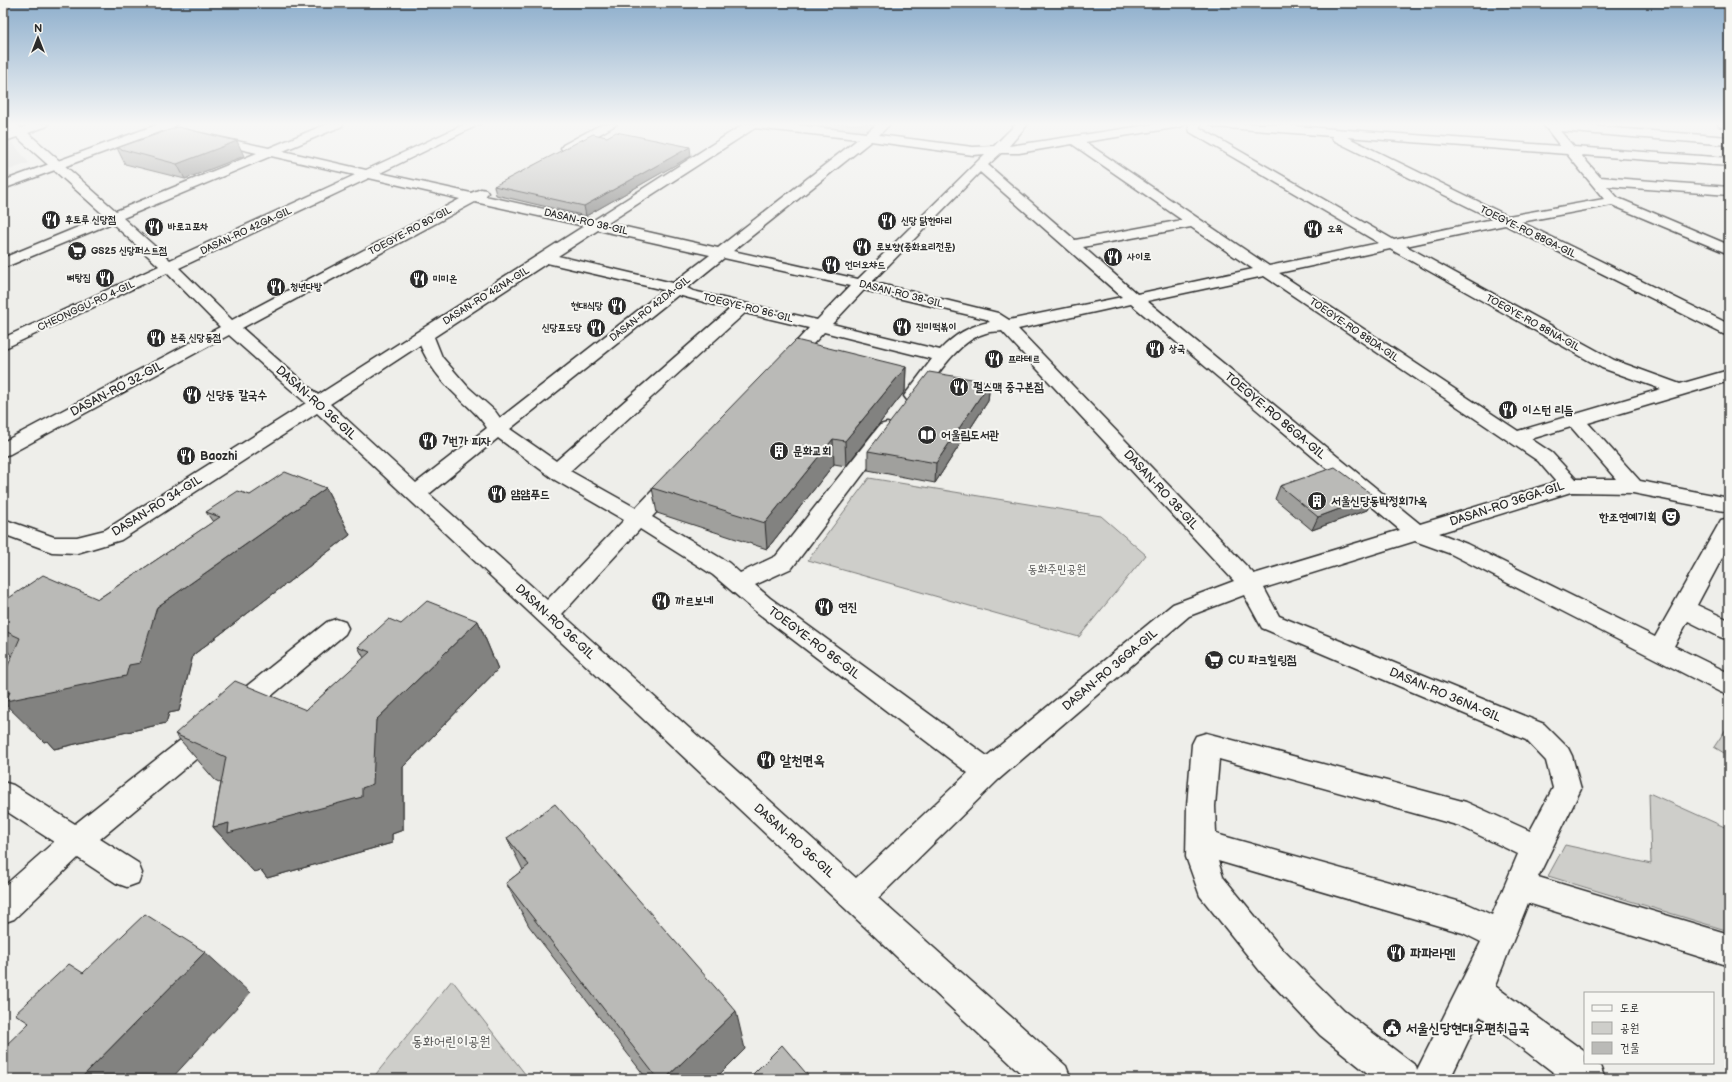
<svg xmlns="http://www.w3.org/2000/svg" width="1732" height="1082" viewBox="0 0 1732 1082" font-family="'Balsamiq Sans','Poor Story',sans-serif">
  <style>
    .built { fill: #dededb }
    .green { fill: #cececa; stroke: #7c7c7a }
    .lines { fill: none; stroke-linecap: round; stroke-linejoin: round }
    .minor-casing { stroke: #2b2b2b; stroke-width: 3 }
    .major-casing { stroke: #2b2b2b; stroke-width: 3 }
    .minor { fill: #f6f6f2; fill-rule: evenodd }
    .major { fill: #f6f6f2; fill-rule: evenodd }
    .wall { fill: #a0a09d; stroke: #2b2b2b }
    .shaded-wall { fill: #828280; stroke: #2b2b2b }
    .building { fill: #babab7; stroke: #2b2b2b }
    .labels { text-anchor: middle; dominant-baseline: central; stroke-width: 4; stroke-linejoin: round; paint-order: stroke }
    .far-poi-label { font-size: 10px; font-weight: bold; fill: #2b2b2b; stroke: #f6f6f2; text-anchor: start }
    .far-street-label { font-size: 10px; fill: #2b2b2b; stroke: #f6f6f2 }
    .poi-label { font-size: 12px; font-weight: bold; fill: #2b2b2b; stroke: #f6f6f2; text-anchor: start }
    .street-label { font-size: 12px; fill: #2b2b2b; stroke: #f6f6f2 }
    .park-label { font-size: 12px; fill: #545453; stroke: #f6f6f2 }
    .near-poi-label { font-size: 14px; font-weight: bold; fill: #2b2b2b; stroke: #f6f6f2; text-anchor: start }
    .near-park-label { font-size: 14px; fill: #545453; stroke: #f6f6f2 }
  </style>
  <rect width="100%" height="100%" fill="#eeeeea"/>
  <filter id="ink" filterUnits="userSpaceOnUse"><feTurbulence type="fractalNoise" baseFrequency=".025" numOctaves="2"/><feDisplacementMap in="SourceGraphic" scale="8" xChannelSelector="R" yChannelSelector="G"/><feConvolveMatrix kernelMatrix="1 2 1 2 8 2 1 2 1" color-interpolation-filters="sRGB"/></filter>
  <g filter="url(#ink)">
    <!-- built -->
    <path class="built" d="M3,131l26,32 -26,9z"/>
    <!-- green -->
    <path class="green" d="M788,124h91l-12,10z
      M869,478l232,38 45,39 -67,82 -271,-77z
      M1726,729l3,2v25l-15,-9z
      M1649,793l80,36v102l-181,-55 17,-31 86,19z
      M452,980l77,99h-157z"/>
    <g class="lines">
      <!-- minor casing -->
      <g class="minor-casing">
        <path id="minor" d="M5,124h12l4,4 9,-4h18l-1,2 -19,7 88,78 141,-58 -99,-23 -2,-2 2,-2 4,-1 107,23 58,-24h16l-1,2 -59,25 83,19 99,-46h15l-100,49 91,20 10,-4 5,1 2,3 -3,3 109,24 150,-96h45l77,9 11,-9h13l-11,11 94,12 21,-1 22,-22h12l-19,22 146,-22h30l-5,3 -95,15 184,124 110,-23 -189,-111 -2,-8h12v4l194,112 99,-21 -160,-79 -1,-4 -117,-9 -5,-3h58l292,22 -17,-22h20l166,13v8l-169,-14 14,16 155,11v8l-148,-11 19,22 129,10v8l-122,-9 11,12 111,47v9l-117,-49 -91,17 208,102v11l-6,-1 -218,-109 -99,21 208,114 66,24 49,-14v11l-141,42 52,58 89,17v14l-96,-19 -62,-1 -132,41 28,11 188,93 66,-117 8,-2v27l-32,60 32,15v20l-9,-3 -32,-16 -14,25 55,27v22l-9,-3 -269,-138 -36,-13 -151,47 15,28 265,108 24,24 4,8 9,33 -43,88 191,57v32l-201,-63 -33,83 90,66v11h11l4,3 5,13h-43l-82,-63 -30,63h-75l-55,-44 -60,-64 -60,-75 -14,-39 1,-51 5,-62 4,-8 10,-3 260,69 64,29 23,-43 -7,-27 -20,-21 -264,-112 -18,-33 -55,21 -191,164 -120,118 188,168 5,13h-44l-710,-666 -196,127 -44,13 -25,-1 -49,-18v-15l51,18h23l28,-7 201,-127 -77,-68 -219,119 -7,2v-14l217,-115 -53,-54 -164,76v-11l156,-72 -47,-43 -109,45v-10l102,-42 -88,-79 -9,3 -4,-1v-6l7,-2zM755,128l103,11 -140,109 -110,-25zM1347,137l220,17 37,45 -96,17zM871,141l102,14 12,-1 -127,125 -125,-28zM1072,144l110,76 -107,20 -87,-75 13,-12h18zM271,156l84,19 -185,85 -47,-42zM980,172l142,125 -113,23 -11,-7 -126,-31zM369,178l91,21 -228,121 -53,-52zM475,202l109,24 -266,169 -76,-67zM1191,227l62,42 -116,25 -54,-47zM598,230l112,25 -37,28 -115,-27zM1390,249l212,119 59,21 -143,42 -239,-158zM724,258l126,28 -33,34 -124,-29 -6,-3zM547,263l117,27 -164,128 -5,-7 -27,-24 -26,-30 -8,-20zM1264,276l274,185 18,21 -136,42 -273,-223zM864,290l122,29 4,3c-20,3 -37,14 -50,28l-108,-26zM678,295l52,14 -174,152 -46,-32zM1131,304l269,226 -146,44 -236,-245zM745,313l64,15 -34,37 3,4 6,1 6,-1 34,-37 108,27 -28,37 3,4 6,2 6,-2c17,-23 39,-60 67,-67 5,-2 11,-1 16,-2l232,250 -61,23 -186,152 -217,-158 -15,-13 37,-17 102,-135 3,-4 -3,-4 -7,-2 -7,2 -104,131 -36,17 -11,-10 -77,-46 30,-33 3,-5 -3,-5 -7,-1 -7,1 -32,34 -66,-37zM420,345c8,19 22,37 37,51 10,10 22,19 30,32l-71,55 -86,-79zM1571,427l45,52h-40l-24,-26 -21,-14zM498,438l57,42 69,40 -77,80 -118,-106zM640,529l73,46 41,35 214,163 -112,105 -294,-264zM1219,759l241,67 58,28 -26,61 -24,-11 -252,-70 -1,-28zM1218,861l245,72 18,9 -64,128 -1,-4 -72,-55 -62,-62 -59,-72z
          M602,124h15l-46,27h-8l-2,-3 2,-3z
          M1718,124h11v4l-10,-2z
          M336,619l9,3 3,6 -3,6 -99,83 -9,3 -9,-3 -4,-8 4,-8 99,-79z
          M211,720l9,3 4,8 -4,8 -120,100 38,24 4,10 -4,10 -11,4 -11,-4 -38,-25 -64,61 -11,4v-36l51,-45 -51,-33v-27l10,3 62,39 127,-101z"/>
      </g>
      <!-- major casing -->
      <g class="major-casing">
        <path id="major" d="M159,124h17l-1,2 -172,63v-8z"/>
      </g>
      <!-- minor -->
      <use href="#minor" class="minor"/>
      <!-- major -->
      <use href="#major" class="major"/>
    </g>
    <!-- wall -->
    <path class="wall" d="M117,148l127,8 -59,23 -60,-15z
      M691,156l-105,60 -90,-21 -2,-9z
      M906,367l-1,24 -59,75 -12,-2 -67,85 -110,-36 -5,-25z
      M990,382l-2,19 -53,82 -67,-13v-19z
      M1280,486l94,10 -7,14 -55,20 -37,-31z
      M326,488l24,47 -157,120 -14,56 -10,2 -3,10 -112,26 -7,-8 -3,1 -32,-86 -9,-10v-44l95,-3 115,-77 -7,-10 44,-17z
      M478,621l20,48 -95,98v63l-11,4v9l-125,35 -6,-8 -7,2 -41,-45 8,-44 -6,-3 -40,-46 131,-24 58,-52 -6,-11 43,-23z
      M507,838l238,211 -30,30h-68l-118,-153 -23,-43 17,-13z"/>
    <!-- shaded-wall -->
    <path class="shaded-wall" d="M237,141l7,15 -59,23 -8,-15z
      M690,147l1,9 -105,60 -2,-10z
      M906,367l-1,24 -59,75 -1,-25z
      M990,382l-2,19 -53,82 1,-20z
      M833,439l1,25 -67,85 -2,-26z
      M326,488l24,47 -157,120 -14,56 -10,2 -3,10 -112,26 -7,-8 -3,1 -41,-40v-9l126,-28 28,-58z
      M1374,496l-7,14 -55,20 6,-13z
      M478,621l20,48 -95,98v63l-11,4v9l-125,35 -6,-8 -7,2 -41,-45 149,-39 14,-68z
      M205,952l45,41 -79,86h-91z
      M736,1011l9,38 -30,30h-50z"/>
    <!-- building -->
    <path class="building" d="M178,127l59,14 -60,23 -60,-16z
      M616,132l74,15 -106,59 -90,-20 99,-52 14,3z
      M796,340l110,27 -61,74 -12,-2 -68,84 -113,-35z
      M929,372l61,10 -54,81 -68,-12z
      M1335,467l39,29 -56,21 -38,-31z
      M285,472l41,16 -169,119 -17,56 -11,2 -3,11 -120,25 4,-9 -7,1v-16l17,-39 -17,-8v-28l40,-27 55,24 122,-82 -14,-5 32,-21 12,4z
      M427,601l51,20 -102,99 -3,64 -11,4v9l-134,36 1,-10 -16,4 13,-70 -51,-23 60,-53 71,29 64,-58 -12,-5 31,-28 12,5z
      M555,804l181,207 -71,68h-7l-152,-196 23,-18 -22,-27z
      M145,914l60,38 -125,127h-77v-31l26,-25 -14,-9 54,-50 14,9z
      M782,1045l29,34h-63z"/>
  </g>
  <!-- sky -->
  <linearGradient id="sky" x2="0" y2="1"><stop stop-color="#8daecc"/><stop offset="0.45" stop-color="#f7f7f6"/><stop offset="1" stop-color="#f7f7f6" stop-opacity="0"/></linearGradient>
  <rect width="1732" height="276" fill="url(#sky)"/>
  <!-- icons -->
  <defs>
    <g id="restaurant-disc" transform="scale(1)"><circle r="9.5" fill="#2b2b2b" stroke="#f6f6f2"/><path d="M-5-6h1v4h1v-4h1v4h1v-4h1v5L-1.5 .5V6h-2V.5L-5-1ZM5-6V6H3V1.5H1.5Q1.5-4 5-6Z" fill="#fff"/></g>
    <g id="supermarket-disc" transform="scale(1)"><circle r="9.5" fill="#2b2b2b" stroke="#f6f6f2"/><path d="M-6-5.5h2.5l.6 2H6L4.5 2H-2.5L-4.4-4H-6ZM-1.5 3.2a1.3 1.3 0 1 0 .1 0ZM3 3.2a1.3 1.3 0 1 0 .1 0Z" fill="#fff"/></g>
    <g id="library-disc" transform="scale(1)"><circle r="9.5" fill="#2b2b2b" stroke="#f6f6f2"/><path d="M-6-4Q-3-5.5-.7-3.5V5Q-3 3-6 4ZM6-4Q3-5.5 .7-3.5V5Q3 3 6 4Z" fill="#fff"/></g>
    <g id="building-disc" transform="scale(1)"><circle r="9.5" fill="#2b2b2b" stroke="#f6f6f2"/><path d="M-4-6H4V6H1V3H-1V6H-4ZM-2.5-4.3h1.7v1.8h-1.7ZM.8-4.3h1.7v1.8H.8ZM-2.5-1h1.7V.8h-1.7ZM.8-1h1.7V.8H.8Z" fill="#fff"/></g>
    <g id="theatre-disc" transform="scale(1)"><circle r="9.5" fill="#2b2b2b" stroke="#f6f6f2"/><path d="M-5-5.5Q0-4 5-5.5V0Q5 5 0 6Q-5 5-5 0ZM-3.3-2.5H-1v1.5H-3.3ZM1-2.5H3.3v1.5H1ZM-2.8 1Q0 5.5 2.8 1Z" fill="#fff"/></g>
    <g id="civic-disc" transform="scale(1)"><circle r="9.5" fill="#2b2b2b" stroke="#f6f6f2"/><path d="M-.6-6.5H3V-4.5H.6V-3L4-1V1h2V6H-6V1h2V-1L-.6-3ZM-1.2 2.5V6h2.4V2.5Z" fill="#fff"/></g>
  </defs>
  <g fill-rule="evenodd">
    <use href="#restaurant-disc" x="51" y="220"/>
    <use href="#restaurant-disc" x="887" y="221"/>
    <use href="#restaurant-disc" x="154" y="227"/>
    <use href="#restaurant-disc" x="1313" y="229"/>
    <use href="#restaurant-disc" x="862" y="247"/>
    <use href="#supermarket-disc" x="77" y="251"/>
    <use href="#restaurant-disc" x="1113" y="257"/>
    <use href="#restaurant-disc" x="831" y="265"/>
    <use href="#restaurant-disc" x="105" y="278"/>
    <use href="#restaurant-disc" x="419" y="279"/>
    <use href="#restaurant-disc" x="276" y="287"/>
    <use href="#restaurant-disc" x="617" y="306"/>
    <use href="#restaurant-disc" x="902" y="327"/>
    <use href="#restaurant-disc" x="596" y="328"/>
    <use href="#restaurant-disc" x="156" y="338"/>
    <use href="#restaurant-disc" x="1155" y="349"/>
    <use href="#restaurant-disc" x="994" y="359"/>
    <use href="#restaurant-disc" x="959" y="387"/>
    <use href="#restaurant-disc" x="192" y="395"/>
    <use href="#restaurant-disc" x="1508" y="410"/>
    <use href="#library-disc" x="927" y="435"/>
    <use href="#restaurant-disc" x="428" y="441"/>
    <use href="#building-disc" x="779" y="451"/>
    <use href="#restaurant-disc" x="186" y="456"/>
    <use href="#restaurant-disc" x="497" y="494"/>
    <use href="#building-disc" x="1317" y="501"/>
    <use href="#theatre-disc" x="1671" y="517"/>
    <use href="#restaurant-disc" x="661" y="601"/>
    <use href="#restaurant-disc" x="824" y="607"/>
    <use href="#supermarket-disc" x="1214" y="660"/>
    <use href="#restaurant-disc" x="766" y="760"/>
    <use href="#restaurant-disc" x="1396" y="953"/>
    <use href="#civic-disc" x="1392" y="1028"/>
  </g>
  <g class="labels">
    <!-- far-poi labels -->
    <g class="far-poi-label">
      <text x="65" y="220">후토루 신당점</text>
      <text x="901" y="221">신당 닭한마리</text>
      <text x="168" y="227">바로고포차</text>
      <text x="1327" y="229">오육</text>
      <text x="876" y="247">로보향(중화요리전문)</text>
      <text x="91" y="251">GS25 신당퍼스트점</text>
      <text x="1127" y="257">사이로</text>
      <text x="845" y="265">언더오챠드</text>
      <text x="91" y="278" text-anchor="end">뼈탕집</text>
      <text x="433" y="279">미미온</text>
      <text x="290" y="287">청년다방</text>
      <text x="603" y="306" text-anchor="end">현대식당</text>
      <text x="916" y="327">진미떡볶이</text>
      <text x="582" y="328" text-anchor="end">신당포도당</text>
      <text x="170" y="338">본죽 신당동점</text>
      <text x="1169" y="349">상국</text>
      <text x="1008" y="359">프라테르</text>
    </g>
    <!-- far-street labels -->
    <g class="far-street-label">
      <text transform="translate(586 222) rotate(13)">DASAN-RO 38-GIL</text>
      <text transform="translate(246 231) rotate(-25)">DASAN-RO 42GA-GIL</text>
      <text transform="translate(410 231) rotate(-28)">TOEGYE-RO 80-GIL</text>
      <text transform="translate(1528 232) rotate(26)">TOEGYE-RO 88GA-GIL</text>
      <text transform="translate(901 294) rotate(14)">DASAN-RO 38-GIL</text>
      <text transform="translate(486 296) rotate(-32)">DASAN-RO 42NA-GIL</text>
      <text transform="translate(86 306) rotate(-25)">CHEONGGU-RO 4-GIL</text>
      <text transform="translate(748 308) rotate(14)">TOEGYE-RO 86-GIL</text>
      <text transform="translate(650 309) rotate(-38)">DASAN-RO 42DA-GIL</text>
      <text transform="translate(1533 323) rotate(29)">TOEGYE-RO 88NA-GIL</text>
      <text transform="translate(1354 330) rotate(34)">TOEGYE-RO 88DA-GIL</text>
    </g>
    <!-- poi labels -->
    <g class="poi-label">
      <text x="973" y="387">펄스맥 중구본점</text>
      <text x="206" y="395">신당동 칼국수</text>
      <text x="1522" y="410">이스턴 리듬</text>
      <text x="941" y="435">어울림도서관</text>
      <text x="442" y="441">7번가 피자</text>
      <text x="793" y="451">문화교회</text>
      <text x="200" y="456">Baozhi</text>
      <text x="511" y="494">얌얌푸드</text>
      <text x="1331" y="501">서울신당동박정희가옥</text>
      <text x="1657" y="517" text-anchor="end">한조연예기획</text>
      <text x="675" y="601">까르보네</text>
      <text x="838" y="607">연진</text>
      <text x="1228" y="660">CU 파크힐링점</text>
    </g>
    <!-- street labels -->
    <g class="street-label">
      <text transform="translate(117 389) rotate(-28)">DASAN-RO 32-GIL</text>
      <text transform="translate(316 403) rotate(42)">DASAN-RO 36-GIL</text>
      <text transform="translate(1275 416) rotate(40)">TOEGYE-RO 86GA-GIL</text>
      <text transform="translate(1161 490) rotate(47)">DASAN-RO 38-GIL</text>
      <text transform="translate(1507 504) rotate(-18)">DASAN-RO 36GA-GIL</text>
      <text transform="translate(157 506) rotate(-32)">DASAN-RO 34-GIL</text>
      <text transform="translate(555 622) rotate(43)">DASAN-RO 36-GIL</text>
      <text transform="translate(814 643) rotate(37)">TOEGYE-RO 86-GIL</text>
      <text transform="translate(1110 670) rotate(-40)">DASAN-RO 36GA-GIL</text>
      <text transform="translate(1445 695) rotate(23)">DASAN-RO 36NA-GIL</text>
      <text transform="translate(794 841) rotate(42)">DASAN-RO 36-GIL</text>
    </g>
    <!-- park labels -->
    <g class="park-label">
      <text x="1057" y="569">동화주민공원</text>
    </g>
    <!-- near-poi labels -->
    <g class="near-poi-label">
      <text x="780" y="760">알천면옥</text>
      <text x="1410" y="953">파파라멘</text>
      <text x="1406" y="1028">서울신당현대우편취급국</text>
    </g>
    <!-- near-park labels -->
    <g class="near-park-label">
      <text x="451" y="1041">동화어린이공원</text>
    </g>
  </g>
  <!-- margin -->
  <rect width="1732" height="1082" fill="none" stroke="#f6f6f2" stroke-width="16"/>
  <rect x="8" y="8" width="1716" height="1066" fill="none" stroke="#2b2b2b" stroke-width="1.5" filter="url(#ink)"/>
  <!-- legend -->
  <rect x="1584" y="992" width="130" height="72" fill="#f6f6f2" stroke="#a5a5a2"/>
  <rect x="1592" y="1005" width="20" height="6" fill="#f6f6f2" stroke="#a5a5a2"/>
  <text x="1620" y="1012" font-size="12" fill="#2b2b2b">도로</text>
  <rect x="1592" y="1022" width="20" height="12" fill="#cececa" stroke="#a5a5a2"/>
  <text x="1620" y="1032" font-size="12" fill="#2b2b2b">공원</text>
  <rect x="1592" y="1042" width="20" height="12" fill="#babab7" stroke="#a5a5a2"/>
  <text x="1620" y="1052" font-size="12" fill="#2b2b2b">건물</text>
  <!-- north arrow -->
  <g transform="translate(38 38)" stroke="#f6f6f2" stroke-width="3" paint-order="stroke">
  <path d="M0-3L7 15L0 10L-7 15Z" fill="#2b2b2b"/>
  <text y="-6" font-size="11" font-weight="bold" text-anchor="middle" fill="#2b2b2b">N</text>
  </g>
</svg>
